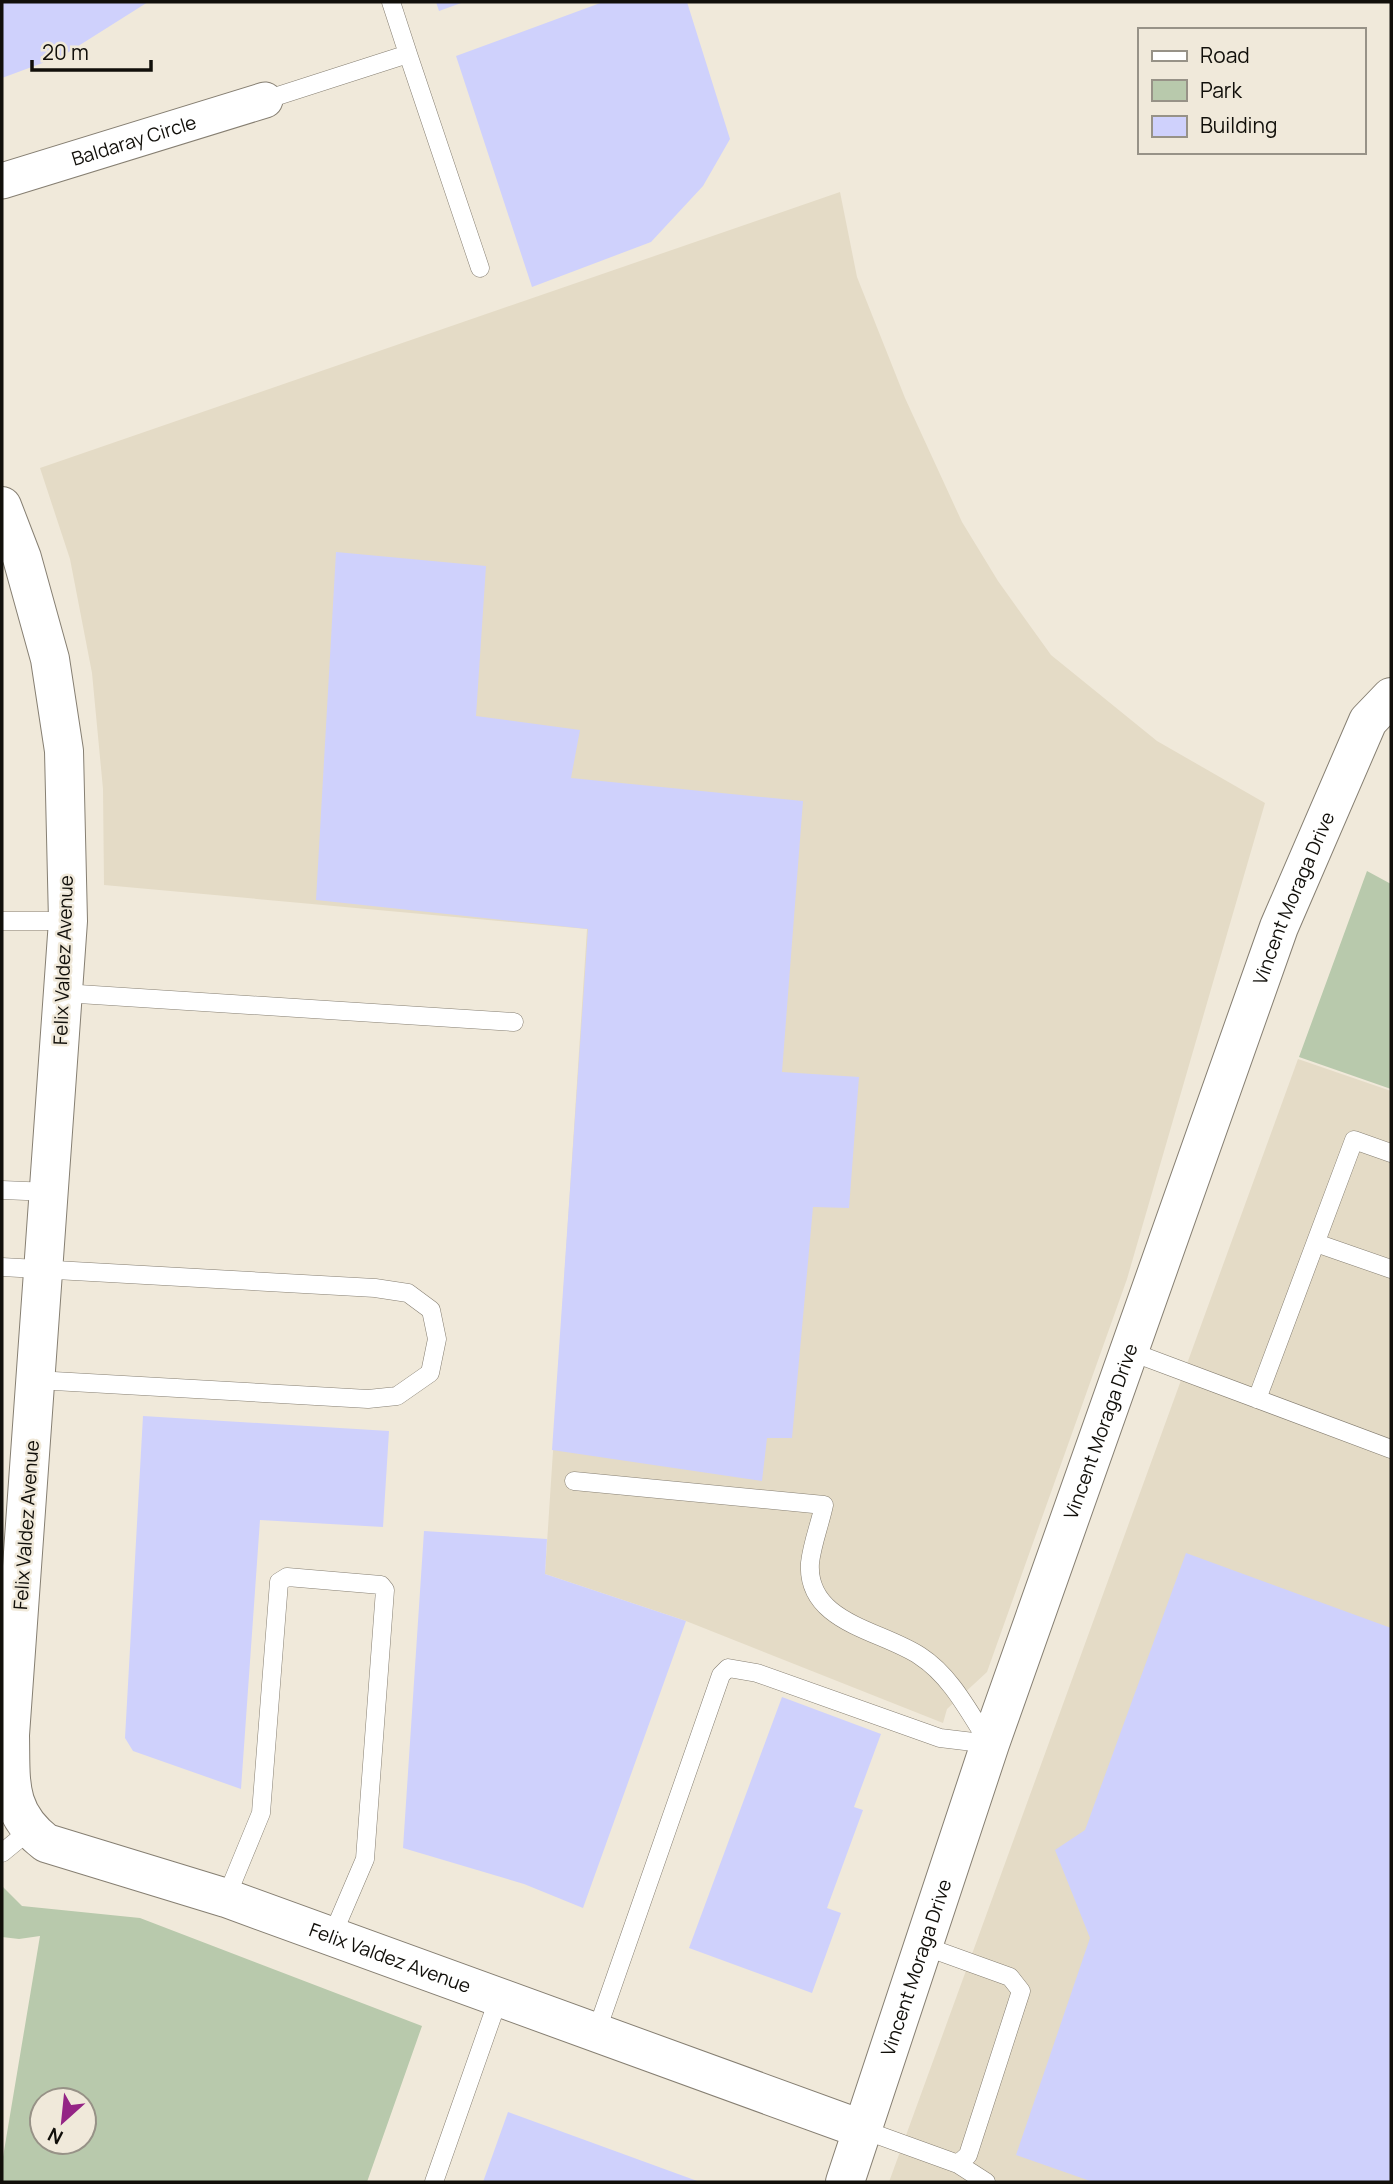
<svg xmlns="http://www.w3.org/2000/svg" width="1393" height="2184" viewBox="0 0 1393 2184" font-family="Manrope,sans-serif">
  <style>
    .industrial { fill: #e4dbc6 }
    .green { fill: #b8c9ac; fill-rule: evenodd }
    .building { fill: #cfd1fc }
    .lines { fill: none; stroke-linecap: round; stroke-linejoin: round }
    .service-casing { stroke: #867f72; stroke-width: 19 }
    .minor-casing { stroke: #867f72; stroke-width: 37 }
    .tertiary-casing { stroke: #867f72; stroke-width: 40 }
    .service { stroke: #fff; stroke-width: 18 }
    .minor { stroke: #fff; stroke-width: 35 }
    .tertiary { stroke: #fff; stroke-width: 38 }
    .labels { text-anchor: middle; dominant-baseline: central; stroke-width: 5; stroke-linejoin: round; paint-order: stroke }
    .street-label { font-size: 19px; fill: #110f0a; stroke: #f0e9da }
  </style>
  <rect width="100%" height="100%" fill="#f0e9da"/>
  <!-- industrial -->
  <path class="industrial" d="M840,192l17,85 48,121 57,124 36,59 53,74 106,86 108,62 -138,476 -140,393 -40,37 -4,14 -257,-102 -141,-47 42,-645 -483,-44 -1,-96 -11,-116 -22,-114 -30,-91z
    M1298,1059l93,32v1091h-502z"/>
  <!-- green -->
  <path class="green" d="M1367,871l24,13v205l-92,-32z
    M2,1886l20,20 118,12 282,108 -55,156h-365v-19l38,-227 -21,3 -17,-2zM42,2100h42v42h-42z"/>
  <!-- building -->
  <path class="building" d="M2,2h146l-84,53 -62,23z
    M436,2h28l-25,9z
    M603,2h84l43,137 -27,47 -52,56 -119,45 -76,-231z
    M336,552l150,14 -10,150 104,14 -9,48 232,23 -21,271 77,5 -10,131 -36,-1 -21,231h-25l-5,43 -210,-31 36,-521 -272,-29z
    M143,1416l246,15 -6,96 -123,-7 -19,269 -108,-38 -8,-13z
    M424,1531l123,8 -2,35 141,47 -103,287 -59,-24 -121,-36z
    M1186,1553l205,75v554h-298l-77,-27 74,-217 -35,-88 30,-20z
    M782,1697l99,37 -27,73 9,3 -36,98 14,5 -29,80 -123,-45z
    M508,2112l192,70h-217z"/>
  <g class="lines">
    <!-- service casing -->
    <g class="service-casing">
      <path id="service" d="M408,54l72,214
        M265,100l143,-46 -17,-52
        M2,921h66
        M63,993l451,29
        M2,1190l48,2
        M1316,1243l75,26
        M2,1267l373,21 33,5 23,17 6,29 -7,34 -33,23 -29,3 -332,-19
        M1129,1351l262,98
        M1257,1399l97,-259 37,13
        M574,1481l250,24c-4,19 -12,39 -14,58 -4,60 71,67 110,93 31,20 49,56 69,87
        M2,1853l28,-23
        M226,1898l35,-85 18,-231 8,-5 94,8 4,5 -20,269 -33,77
        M924,1946l86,31 11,14 -53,164 -10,9
        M596,2033l125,-358 7,-7 29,5 183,65 50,6
        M864,2130l94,34 28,18
        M434,2182l65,-185"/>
    </g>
    <!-- minor casing -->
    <g class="minor-casing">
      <g id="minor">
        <path id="s1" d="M2,181l263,-81"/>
      </g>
    </g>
    <!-- tertiary casing -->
    <g class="tertiary-casing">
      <g id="tertiary">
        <path id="s2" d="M2,506l20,52 28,101 14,92 4,170 -58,814c1,47 -4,77 36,108l180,55 638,232"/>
        <path id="s3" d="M845,2182l145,-438 289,-817 89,-206 23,-24"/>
      </g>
    </g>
    <!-- service -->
    <use href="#service" class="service"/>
    <!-- minor -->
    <use href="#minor" class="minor"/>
    <!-- tertiary -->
    <use href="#tertiary" class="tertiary"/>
  </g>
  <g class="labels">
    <!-- street labels -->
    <g class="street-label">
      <text stroke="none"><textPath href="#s1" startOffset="138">Baldaray Circle</textPath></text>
      <text stroke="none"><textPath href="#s3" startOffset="1360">Vincent Moraga Drive</textPath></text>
      <text transform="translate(63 960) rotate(-88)">Felix Valdez Avenue</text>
      <text stroke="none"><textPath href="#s3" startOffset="793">Vincent Moraga Drive</textPath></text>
      <text transform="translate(26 1525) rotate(-86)">Felix Valdez Avenue</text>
      <text stroke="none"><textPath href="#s2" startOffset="1722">Felix Valdez Avenue</textPath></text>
      <text stroke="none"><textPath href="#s3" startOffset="226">Vincent Moraga Drive</textPath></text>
    </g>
  </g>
  <!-- border -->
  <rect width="1393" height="2184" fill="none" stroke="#110f0a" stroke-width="7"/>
  <!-- legend -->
  <rect x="1138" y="28" width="228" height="126" fill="#f0e9da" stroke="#979287" stroke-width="2"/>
  <rect x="1152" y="51" width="35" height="10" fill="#ffffff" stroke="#979287" stroke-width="2"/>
  <text x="1200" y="63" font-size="21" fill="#110f0a">Road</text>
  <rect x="1152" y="80" width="35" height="21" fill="#b8c9ac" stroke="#979287" stroke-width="2"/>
  <text x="1200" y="98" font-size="21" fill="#110f0a">Park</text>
  <rect x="1152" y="116" width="35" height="21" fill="#cfd1fc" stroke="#979287" stroke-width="2"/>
  <text x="1200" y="133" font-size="21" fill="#110f0a">Building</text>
  <!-- north arrow -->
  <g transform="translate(63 2121) rotate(207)"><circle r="33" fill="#f0e9da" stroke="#979287" stroke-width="2"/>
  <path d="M0-5L12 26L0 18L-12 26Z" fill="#942585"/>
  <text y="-10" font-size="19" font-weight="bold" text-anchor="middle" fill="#110f0a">N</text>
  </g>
  <!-- scale -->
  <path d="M32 60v10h119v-10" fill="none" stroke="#110f0a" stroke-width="3.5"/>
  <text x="42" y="60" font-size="21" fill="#110f0a" stroke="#f0e9da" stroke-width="5" paint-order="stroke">20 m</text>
</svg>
